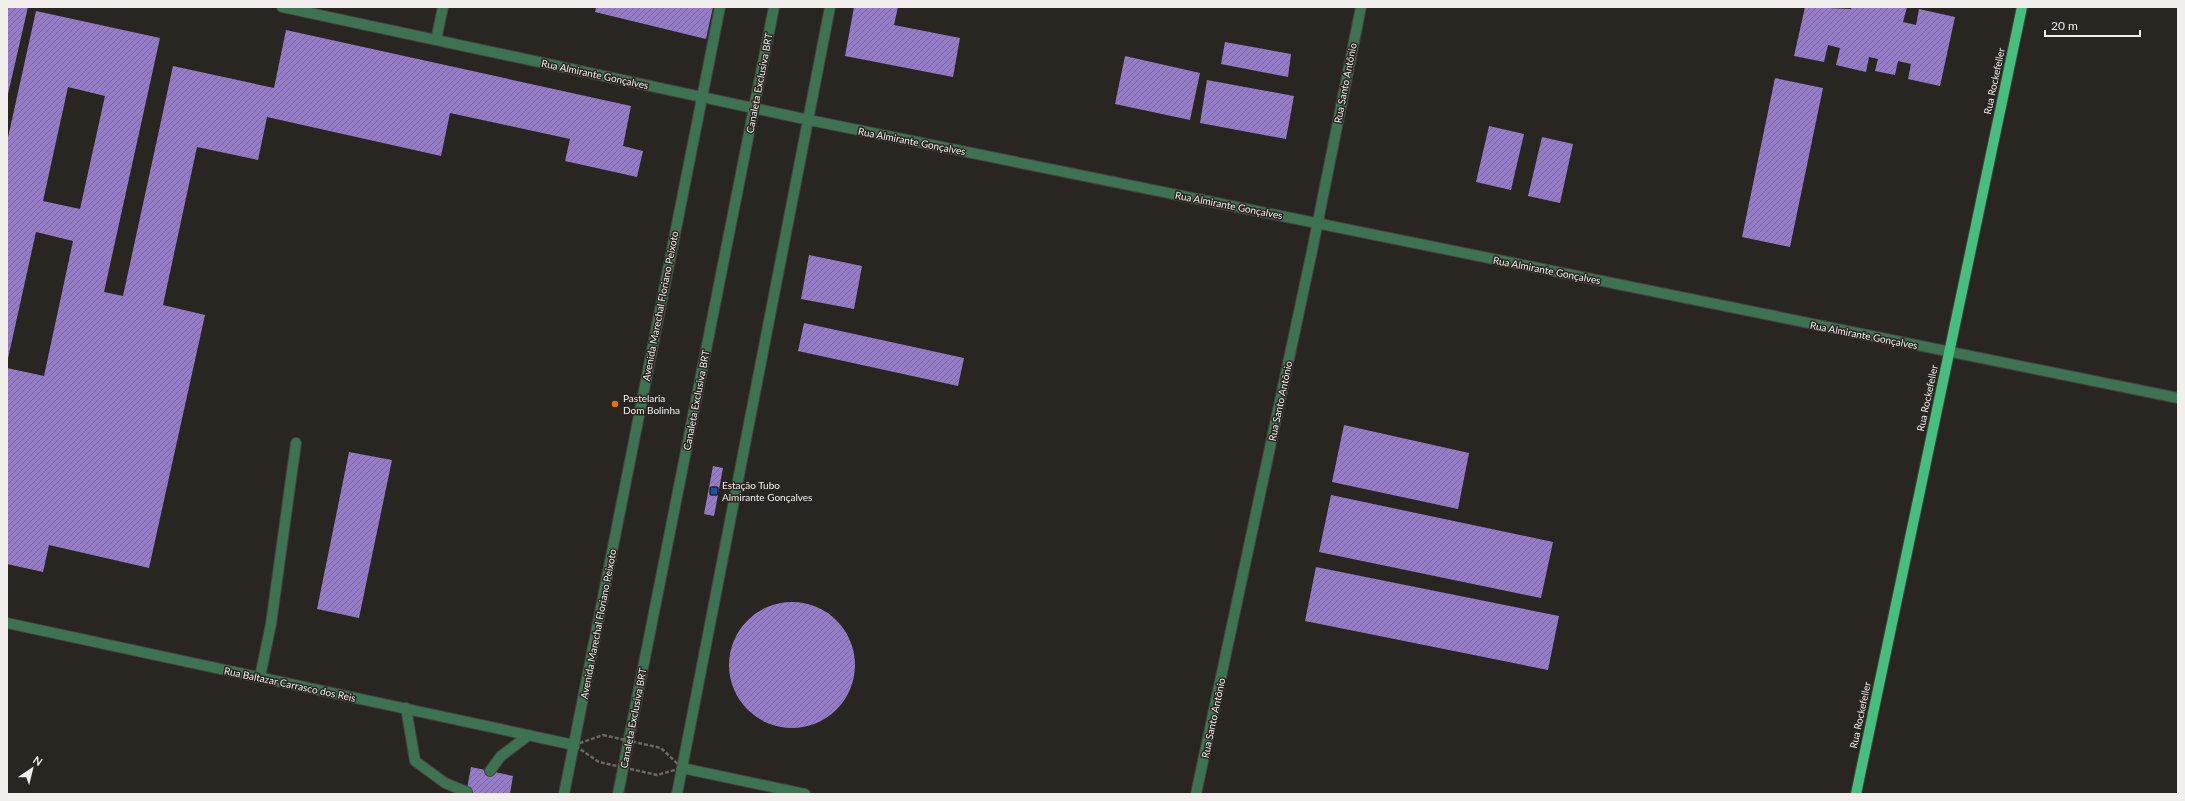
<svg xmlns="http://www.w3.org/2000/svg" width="2185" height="801" viewBox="0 0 2185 801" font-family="Lato,sans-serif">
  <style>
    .building { fill: url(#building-hatch); fill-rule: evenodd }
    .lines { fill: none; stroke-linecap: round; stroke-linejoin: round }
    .service-casing { stroke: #45413e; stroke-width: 12 }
    .minor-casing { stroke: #45413e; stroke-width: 12 }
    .tertiary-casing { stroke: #45413e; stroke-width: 12 }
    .primary-casing { stroke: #45413e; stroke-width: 12 }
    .path { stroke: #6c6865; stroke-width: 2.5; stroke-dasharray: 4 2; stroke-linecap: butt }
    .service { stroke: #3d7252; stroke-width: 10 }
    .minor { stroke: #3d7252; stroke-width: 10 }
    .tertiary { stroke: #3d7252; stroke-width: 10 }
    .primary { stroke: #46be7d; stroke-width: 10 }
    .food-dot { fill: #e8710a; stroke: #292521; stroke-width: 1.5 }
    .transit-dot { fill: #1a4fb4; stroke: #292521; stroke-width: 1.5 }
    .labels { text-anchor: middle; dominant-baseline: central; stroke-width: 3; stroke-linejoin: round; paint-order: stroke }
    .street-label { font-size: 10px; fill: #f3efed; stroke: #292521 }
    .poi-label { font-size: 10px; fill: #f3efed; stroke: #292521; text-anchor: start }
  </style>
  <defs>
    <pattern id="building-hatch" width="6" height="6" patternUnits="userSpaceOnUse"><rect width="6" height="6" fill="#947dc5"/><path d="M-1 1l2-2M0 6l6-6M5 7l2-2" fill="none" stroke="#7a6a99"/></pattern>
  </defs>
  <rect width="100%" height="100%" fill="#292521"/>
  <!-- building -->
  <path class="building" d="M7,7h21l-20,87h-1z
    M596,7h117l-7,32 -111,-27z
    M854,7h44l-4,18 66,13 -7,39 -108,-21z
    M1805,7l46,2v-2h56l-4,15 13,3 3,-16 36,8 -15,69 -32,-7 3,-15 -13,-3 -3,14 -20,-4 3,-12 -9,-2 -3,15 -30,-7 4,-17 -12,-3 -4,17 -30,-6z
    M36,11l124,27 -56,254 19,4 50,-230 101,22 12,-58 345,76 -8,40 20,5 -6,26 -72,-16 5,-22 -120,-26 -9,43 -174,-39 -9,43 -61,-13 -34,158 42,10 -56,253 -100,-23 -6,27 -36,-8v-196l37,8 29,-135 -37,-9 -29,131v-221zM68,87l37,9 -25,113 -37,-8z
    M1225,42l66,12 -3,23 -67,-13z
    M1125,56l75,17 -10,47 -75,-16z
    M1775,78l48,10 -33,159 -48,-10z
    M1207,80l87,16 -8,43 -86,-16z
    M1489,126l35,8 -13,56 -35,-8z
    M1542,137l31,7 -13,59 -32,-7z
    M809,255l53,11 -8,43 -53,-10z
    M804,323l160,35 -6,28 -160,-35z
    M1344,425l125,28 -11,56 -126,-27z
    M349,452l43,8 -33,158 -42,-9z
    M713,466l10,2 -9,48 -10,-2z
    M1331,495l222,47 -12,56 -222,-46z
    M1316,567l243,49 -11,54 -243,-49z
    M729 665a63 63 0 1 1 126 0a63 63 0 1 1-126 0Z
    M471,767l42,9 -3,18h-44z"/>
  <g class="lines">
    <!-- service casing -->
    <g class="service-casing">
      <path id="service" d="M436,40l7,-33
        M260,677l11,-53 25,-181
        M406,708l9,53 30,22 22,9
        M490,771l11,-15 28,-21
        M618,794l156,-787"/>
    </g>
    <!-- minor casing -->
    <g class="minor-casing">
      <path id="minor" d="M7,623l567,122
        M682,768l123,26
        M1196,794l116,-543 49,-244"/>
    </g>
    <!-- tertiary casing -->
    <g class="tertiary-casing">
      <path id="tertiary" d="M282,7l527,113 1369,278
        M564,794l156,-787
        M677,794l153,-787"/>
    </g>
    <!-- primary casing -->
    <g class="primary-casing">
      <path id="primary" d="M1856,794l166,-787"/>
    </g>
    <!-- path -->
    <path class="path" d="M603,735l58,13 21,20 -25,7 -58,-13 -25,-17z"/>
    <!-- service -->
    <use href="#service" class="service"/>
    <!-- minor -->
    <use href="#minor" class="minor"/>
    <!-- tertiary -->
    <use href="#tertiary" class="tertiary"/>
    <!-- primary -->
    <use href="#primary" class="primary"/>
  </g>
  <!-- markers -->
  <circle class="food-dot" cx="615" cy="404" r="4"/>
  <rect class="transit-dot" x="710" y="487" width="8" height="8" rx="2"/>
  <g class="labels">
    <!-- street labels -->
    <g class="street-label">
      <text transform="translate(595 74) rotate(12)">Rua Almirante Gonçalves</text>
      <text transform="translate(1994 81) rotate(-78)">Rua Rockefeller</text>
      <text transform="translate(759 83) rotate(-79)">Canaleta Exclusiva BRT</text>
      <text transform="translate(1345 83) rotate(-79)">Rua Santo Antônio</text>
      <text transform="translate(912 141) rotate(11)">Rua Almirante Gonçalves</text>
      <text transform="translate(1229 205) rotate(11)">Rua Almirante Gonçalves</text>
      <text transform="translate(1547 270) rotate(11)">Rua Almirante Gonçalves</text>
      <text transform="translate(660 306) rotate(-79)">Avenida Marechal Floriano Peixoto</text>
      <text transform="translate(1864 335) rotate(11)">Rua Almirante Gonçalves</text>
      <text transform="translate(1927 398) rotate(-78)">Rua Rockefeller</text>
      <text transform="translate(696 400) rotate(-79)">Canaleta Exclusiva BRT</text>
      <text transform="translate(1280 401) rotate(-78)">Rua Santo Antônio</text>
      <text transform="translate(598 624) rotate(-79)">Avenida Marechal Floriano Peixoto</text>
      <text transform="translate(290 684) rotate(12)">Rua Baltazar Carrasco dos Reis</text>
      <text transform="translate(1860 715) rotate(-78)">Rua Rockefeller</text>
      <text transform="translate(633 718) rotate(-79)">Canaleta Exclusiva BRT</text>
      <text transform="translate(1213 718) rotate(-78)">Rua Santo Antônio</text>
    </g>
    <!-- poi labels -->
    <g class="poi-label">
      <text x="623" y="398">Pastelaria<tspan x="623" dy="12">Dom Bolinha</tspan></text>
      <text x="722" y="485">Estação Tubo<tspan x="722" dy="12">Almirante Gonçalves</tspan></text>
    </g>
  </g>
  <!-- border -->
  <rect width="2185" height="801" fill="none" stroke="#f3efed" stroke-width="16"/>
  <!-- north arrow -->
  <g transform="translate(32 769) rotate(35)" stroke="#292521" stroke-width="3" paint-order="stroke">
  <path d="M0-3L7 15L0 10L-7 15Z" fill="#f3efed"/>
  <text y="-6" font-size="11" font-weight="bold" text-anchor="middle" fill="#f3efed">N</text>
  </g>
  <!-- scale -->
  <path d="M2045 30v6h95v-6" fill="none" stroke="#f3efed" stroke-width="2"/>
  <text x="2051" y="30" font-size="12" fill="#f3efed" stroke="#292521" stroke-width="3" paint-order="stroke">20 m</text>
</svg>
